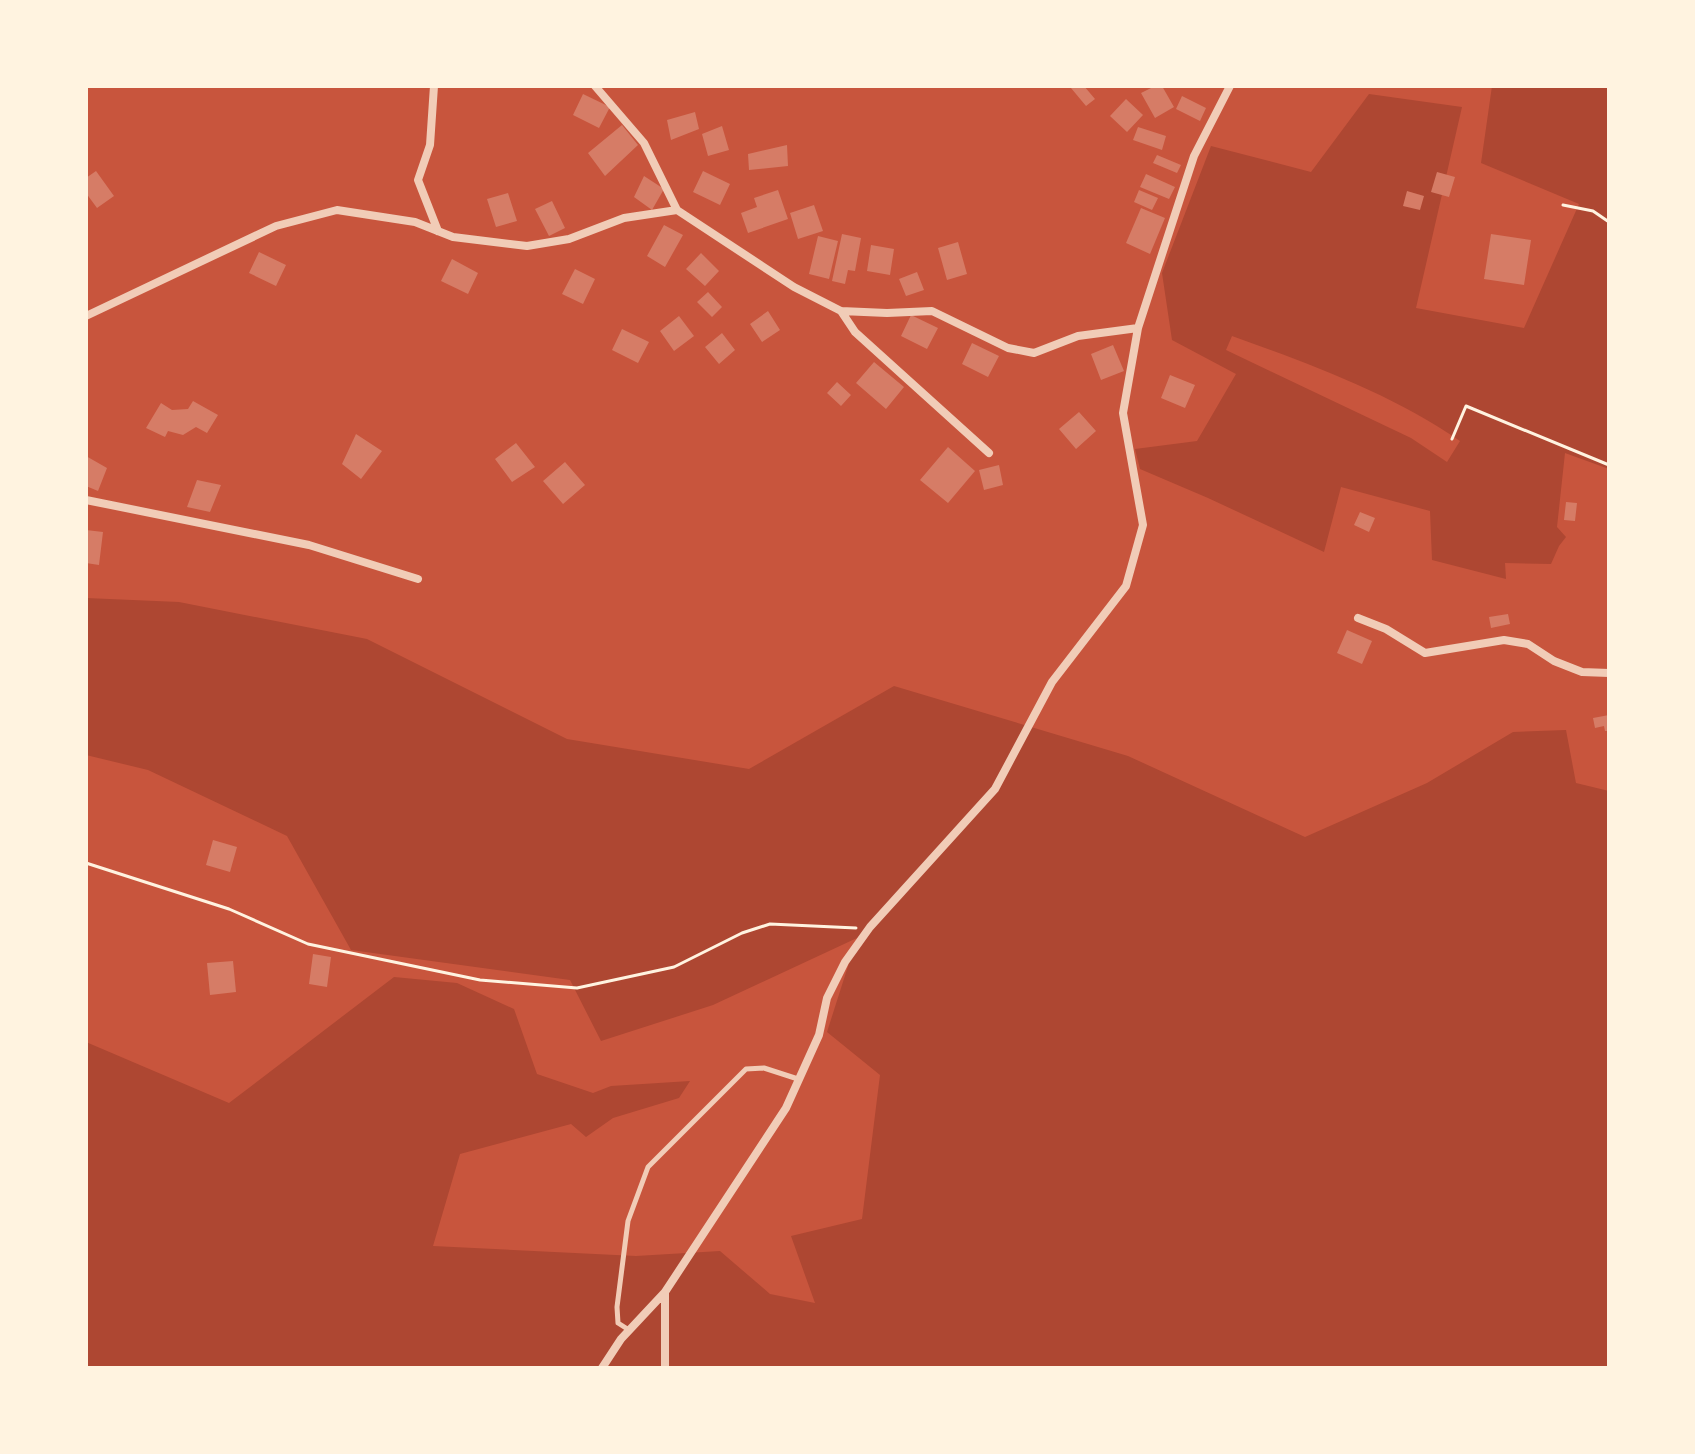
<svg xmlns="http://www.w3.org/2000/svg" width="1695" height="1454" viewBox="0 0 1695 1454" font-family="Signika,sans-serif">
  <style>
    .green { fill: #ae4732; fill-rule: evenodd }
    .building { fill: #d67c66 }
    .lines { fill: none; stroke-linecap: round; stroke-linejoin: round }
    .path { stroke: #fff3e0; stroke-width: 3 }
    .service { stroke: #f1ccb7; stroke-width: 5 }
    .minor { stroke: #f1ccb7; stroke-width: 8 }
  </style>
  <rect width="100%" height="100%" fill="#c8553d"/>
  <!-- green -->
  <path class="green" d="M1492,86h117v383l-44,-16 -8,74 9,10 -7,9 -8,18 -46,-1 1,16 -74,-19 -2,-49 -89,-24 -17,65 -116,-54 -68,-29 -5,-20 62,-8 39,-67 -64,-34 -10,-67 49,-127 100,26 58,-78 93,13 -46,201 108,20 55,-124 -98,-41zM1232,336c78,28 160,58 228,105l-13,21 -36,-24 -185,-88z
    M86,598l93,4 188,37 200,100 182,30 145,-83 234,70 177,81 122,-54 86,-51 53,-2 10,53 33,8v577h-1523v-326l143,61 165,-126 63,6 57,26 23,65 56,19 18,-7 79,-5 -11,17 -66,20 -27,19 -15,-13 -111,30 -27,92 203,10 84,-5 50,43 45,9 -24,-67 71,-17 18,-144 -53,-43 30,-94 -144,67 -112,36 -31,-61 -219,-30 -64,-114 -139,-66 -62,-15z"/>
  <!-- building -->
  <path class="building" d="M1074,86h10l11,13 -9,7 -15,-18z
    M1155,86h7l12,21 -19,11 -14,-25z
    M583,94l27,13 -11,21 -26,-13z
    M1182,96l24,12 -6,13 -24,-12z
    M1126,99l17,16 -16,17 -17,-16z
    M695,112l4,17 -28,11 -4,-20z
    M622,125l16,20 -33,31 -17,-23z
    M722,126l7,24 -21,6 -6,-22z
    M1138,127l28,9 -4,14 -29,-10z
    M787,145l1,21 -39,4 -1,-16z
    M1157,155l24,10 -4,8 -24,-10z
    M96,171l18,25 -17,12 -11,-15v-15z
    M703,171l27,13 -10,21 -27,-13z
    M1437,172l18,5 -6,20 -18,-5z
    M1146,174l29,13 -6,12 -29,-12z
    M644,176l20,13 -12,21 -18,-13z
    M778,190l10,29 -40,14 -7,-20 16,-6 -3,-9z
    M1139,190l19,8 -6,12 -18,-8z
    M1407,191l17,5 -4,14 -17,-4z
    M508,193l9,28 -21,6 -9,-28z
    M552,201l13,27 -16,8 -14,-27z
    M814,205l9,26 -25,8 -8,-26z
    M1141,208l24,10 -15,36 -24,-11z
    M664,225l19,10 -18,32 -18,-11z
    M842,234l19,4 -6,33 -7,-1 -3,14 -13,-3z
    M1491,234l40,6 -7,45 -40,-6z
    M818,236l20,5 -9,38 -20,-5z
    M958,242l9,32 -20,6 -9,-32z
    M871,245l23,4 -4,26 -23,-4z
    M259,252l27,13 -10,21 -27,-13z
    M701,253l18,18 -14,15 -19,-17z
    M452,259l26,14 -10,21 -27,-13z
    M575,269l20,10 -12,25 -21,-10z
    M917,272l7,18 -18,6 -7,-17z
    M708,292l14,15 -10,10 -15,-15z
    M768,311l12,19 -18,12 -12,-18z
    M911,315l27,13 -11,21 -26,-13z
    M679,316l15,20 -20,15 -14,-20z
    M622,329l27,13 -11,21 -26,-13z
    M722,333l13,17 -16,14 -14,-17z
    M972,343l27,13 -11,21 -26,-13z
    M1113,345l11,26 -23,9 -10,-26z
    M874,362l30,25 -18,22 -30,-26z
    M1170,375l25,10 -10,23 -24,-10z
    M837,382l14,13 -10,11 -14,-13z
    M193,401l25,14 -11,18 -11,-6 -13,8 -15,-4 -3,6 -19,-9 15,-25 11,7 16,-1z
    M1079,412l17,19 -20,18 -17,-20z
    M356,434l26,17 -21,28 -19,-15z
    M516,443l19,24 -23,15 -17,-23z
    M948,447l27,24 -27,32 -28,-23z
    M86,456l21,12 -9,23 -12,-5z
    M565,462l20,23 -22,19 -20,-23z
    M999,465l4,20 -19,5 -5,-20z
    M197,480l24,5 -11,27 -23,-5z
    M1566,502l11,1 -2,18 -11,-1z
    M1360,512l15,6 -6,14 -15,-7z
    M86,530l17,2 -4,33 -13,-2z
    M1508,614l2,10 -19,4 -2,-11z
    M1347,630l25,11 -10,23 -25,-11z
    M1609,715v16h-4l-1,-5 -9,2 -2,-10z
    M213,840l24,7 -7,25 -24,-7z
    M313,954l18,3 -4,30 -18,-3z
    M233,961l3,31 -26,3 -3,-32z"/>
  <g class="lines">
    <!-- path -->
    <path class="path" d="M1563,205l30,6 16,11
      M1452,439l14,-33 143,59
      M86,863l143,46 79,35 172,36 97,8 97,-21 68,-34 28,-9 86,4"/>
    <!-- service -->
    <path class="service" d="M629,1330l-11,-7 -1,-16 11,-86 20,-54 98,-98 18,-1 34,11"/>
    <!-- minor -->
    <path class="minor" d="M434,86l-4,59 -12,35 20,51
      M595,86l49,57 33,67
      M841,311l14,21 134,121
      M86,316l190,-90 61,-16 78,12 38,15 74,9 42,-7 55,-21 53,-8 117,77 47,24 46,2 45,-2 76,37 26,5 44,-17 60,-8
      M86,500l223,45 109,34
      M1358,618l28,11 39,24 79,-13 24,4 26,17 28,11 27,1
      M665,1293v75
      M602,1368l19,-29 44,-47 121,-184 33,-73 8,-37 18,-36 25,-35 125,-138 57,-107 74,-96 17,-61 -20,-112 15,-85 56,-172 36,-70"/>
  </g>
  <!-- border -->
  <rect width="1695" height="1454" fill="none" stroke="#fff3e0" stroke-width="176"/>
</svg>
